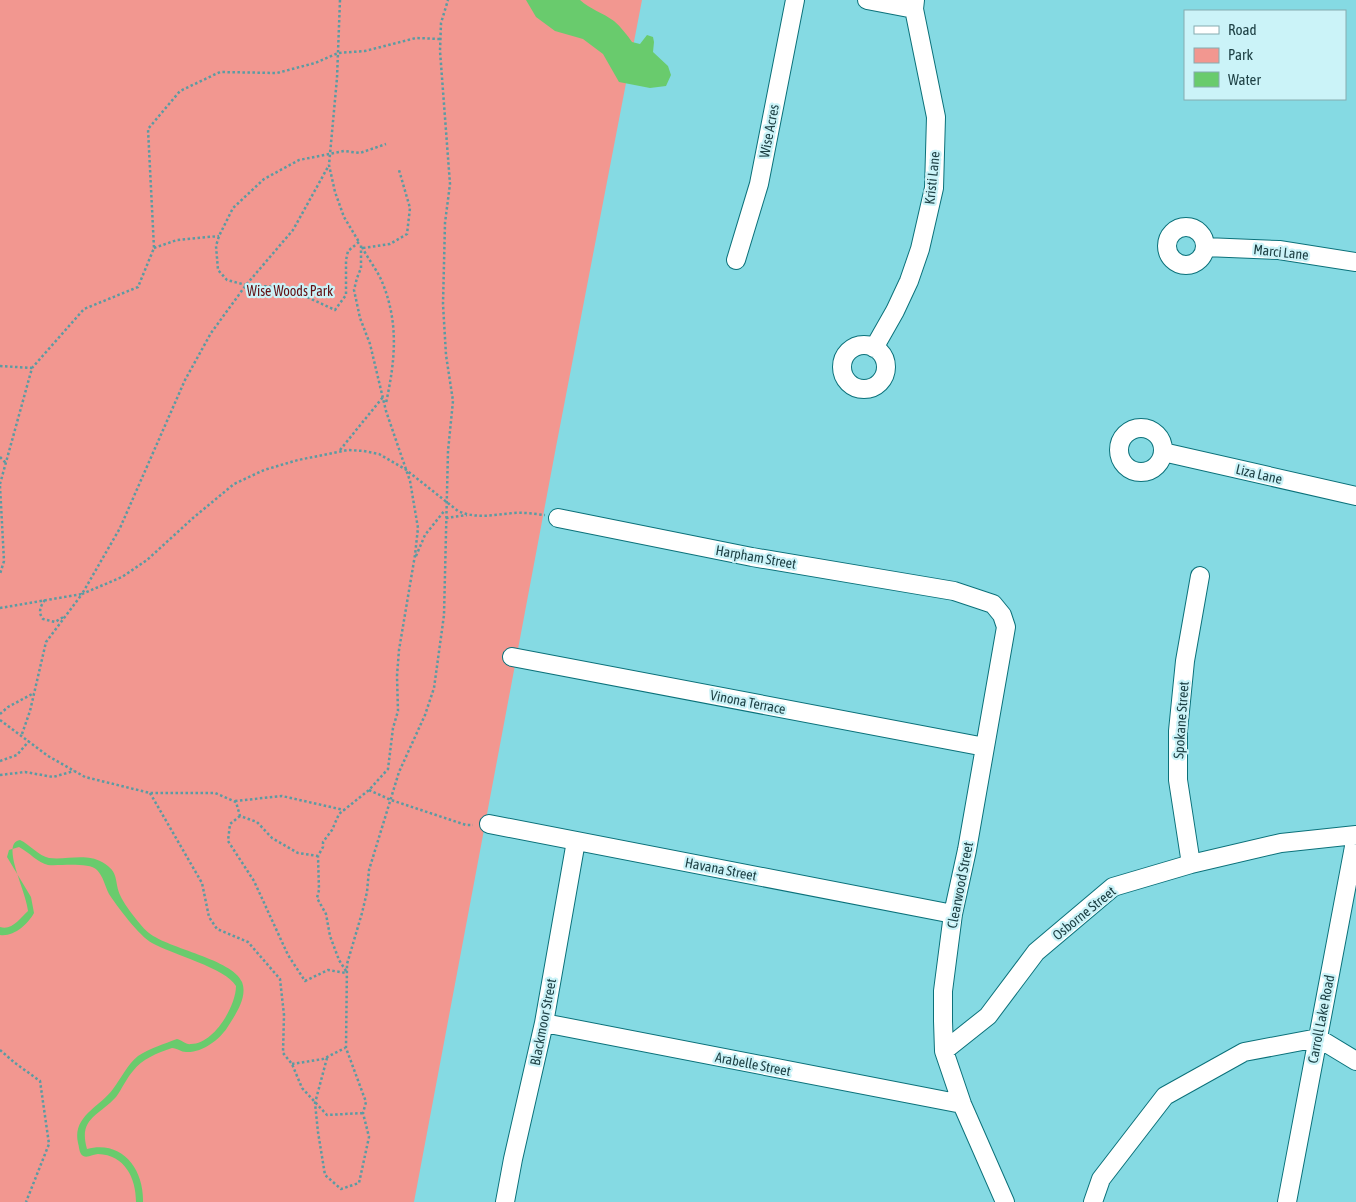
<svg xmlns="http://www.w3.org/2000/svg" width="1356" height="1202" viewBox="0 0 1356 1202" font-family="'Asap Condensed',sans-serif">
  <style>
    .green { fill: #f29790 }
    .water { fill: #69cb6d }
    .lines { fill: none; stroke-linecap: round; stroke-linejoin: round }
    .minor-casing { stroke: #0b717a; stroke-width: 20 }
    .path { stroke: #5b9ba2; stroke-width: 2.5; stroke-dasharray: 2.5 2.5; stroke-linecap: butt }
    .minor { stroke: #fff; stroke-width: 18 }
    .labels { text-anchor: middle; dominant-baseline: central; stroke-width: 4.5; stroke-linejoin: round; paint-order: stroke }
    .street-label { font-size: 14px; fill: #1e4145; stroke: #cbf3f8 }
    .park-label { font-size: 14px; fill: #631114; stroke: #cbf3f8 }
  </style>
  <rect width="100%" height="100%" fill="#85dae3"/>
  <!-- green -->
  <path class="green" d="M0,0h642l-86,447 -142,755h-414z"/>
  <!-- water -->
  <path class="water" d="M526,0h54c10,9 23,13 34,21 7,6 13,14 18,21l8,2 7,-9 6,2 1,5 -1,10 15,14 3,9 -5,11 -16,2 -31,-6 -16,-28 -20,-15 -28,-8 -19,-14z
    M20,840c9,4 19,16 29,18 18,2 37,-5 53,4 19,11 11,19 19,35 3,7 21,31 28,36 20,16 83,26 93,49 6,16 -7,33 -15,46 -8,12 -25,25 -41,24 -5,0 -9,-4 -14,-4 -15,5 -30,11 -39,23 -7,8 -11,18 -17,26 -17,19 -38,21 -29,52 35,-9 57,20 56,53h-7c0,-24 -11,-47 -38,-48 -5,0 -13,6 -17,0 -2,-3 -2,-8 -3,-11 -6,-27 22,-36 35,-54 9,-12 14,-24 25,-33 12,-8 26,-12 39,-17 5,1 9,6 14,5 23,0 45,-38 45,-58 -10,-18 -65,-32 -84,-43 -12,-6 -36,-38 -43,-49 -4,-8 -6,-18 -12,-24 -8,-8 -37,-4 -49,-5 -10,-2 -19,-13 -29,-18l-10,3 -2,7 24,40 3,16c-6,11 -20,24 -34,22v-8c12,4 20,-9 28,-16 -2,-21 -28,-68 -8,-71z"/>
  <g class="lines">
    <!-- minor casing -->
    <g class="minor-casing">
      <path id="minor" d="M867,0l47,9
        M1167 246a19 19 0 1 1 38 0a19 19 0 1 1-38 0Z
        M1205,247l74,3 77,12
        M736,260l23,-76 36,-184
        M842 367a22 22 0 1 1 44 0a22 22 0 1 1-44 0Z
        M874,348l21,-37 14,-30 11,-32 14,-61 2,-71 -22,-108 1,-9
        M1119 450a22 22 0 1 1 44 0a22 22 0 1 1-44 0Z
        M1163,452l193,44
        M558,518l194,39 202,34 39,13 9,11 4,12 -39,223 -14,64 -10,77v30l1,30 18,53 43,98
        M512,657l473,90
        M489,824l464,90
        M1191,864l-13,-84v-49l7,-70 15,-85
        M544,1023l418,81
        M944,1051l44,-35 48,-64 77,-65 78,-23 90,-21 75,-8
        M505,1202l8,-43 31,-136 32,-182
        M1093,1202l8,-23 64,-83 79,-44 74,-14 38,23
        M1287,1202l69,-366"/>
    </g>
    <!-- path -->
    <path class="path" d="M340,0l-3,78 -8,87 6,27 9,25 15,25
      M359,242l-11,9 -2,9v35l-11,15 -28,-13 -30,-10 -31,-2 -19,-5 -9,-10 -2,-24 3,-10 14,-28 31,-29 35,-19 45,-9 16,2 26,-9
      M362,247c6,12 16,24 21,37 16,41 12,77 3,119
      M154,248l23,-8 42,-4
      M363,248l27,-4 17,-10 3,-26 -11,-38
      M0,366l32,2
      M340,450l43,-53
      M0,457l6,6
      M0,484l32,-116 52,-59 54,-22 16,-39 -6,-119 32,-38 40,-19 57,1 38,-10 23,-10 27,-2 51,-13 24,1
      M0,486l4,75 -4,13
      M446,518l21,-3
      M416,556l9,-21 20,-25
      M45,600c-5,6 -7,13 -2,19l12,3 10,-6
      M0,608l82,-14 38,-66 65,-148 26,-47 35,-48 47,-55 36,-65
      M0,714l8,-7 26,-14
      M0,720l48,36 37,21 65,16h65l21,9 4,14 17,6 15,16 26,15 20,3
      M22,734l8,-23 16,-69 36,-48 40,-17 25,-17 46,-42 41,-34 30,-14 34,-10 50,-10 16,1 15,3 26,15 53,42c18,8 35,4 55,2 10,-1 21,1 32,2
      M0,761l17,-6 12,-14
      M0,775l25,-3 28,5 21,-6
      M369,790l22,10 75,25h7
      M150,793l52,90 7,34 8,12 31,13 32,37 4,36 -1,38 9,11 10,24 25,27 36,-2
      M235,801l47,-5 62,14
      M240,816l-10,8 -2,17 26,40 34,74 17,26 23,-11 18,3
      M346,971l-7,-11 -9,-24 -4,-22 -9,-16 2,-8 -1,-34 5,-9v-5l9,-12 7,-16 30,-24 19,-21 5,-41 5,-17 -1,-35 2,-26 16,-95 3,-27 -8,-47 -24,-70 -16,-67 -10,-26 -6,-28 3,-12 4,-10v-23
      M0,1050l15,13 25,18 9,63 -23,58
      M327,1058l-12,45 3,29 7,43 16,14 18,-6 10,-46 -6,-24 3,-11 -20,-54 1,-84 15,-51 5,-21 2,-22 30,-98 26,-57 9,-27 10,-73 4,-164 5,-50 -7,-46 -3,-51 2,-81 5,-39 -10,-133 1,-28 7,-23
      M292,1064l31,-5 22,-11"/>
    <!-- minor -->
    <use href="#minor" class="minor"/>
  </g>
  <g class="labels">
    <!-- street labels -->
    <g class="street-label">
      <text transform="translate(769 131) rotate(-79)">Wise Acres</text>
      <text transform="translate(932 178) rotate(-84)">Kristi Lane</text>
      <text transform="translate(1281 252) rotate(6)">Marci Lane</text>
      <text transform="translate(1259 474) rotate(13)">Liza Lane</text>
      <text transform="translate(756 557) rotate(10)">Harpham Street</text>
      <text transform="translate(748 702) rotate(11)">Vinona Terrace</text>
      <text transform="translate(1181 720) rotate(-86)">Spokane Street</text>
      <text transform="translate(721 869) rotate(11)">Havana Street</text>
      <text transform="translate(960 885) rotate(-79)">Clearwood Street</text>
      <text transform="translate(1084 913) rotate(-39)">Osborne Street</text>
      <text transform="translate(1321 1019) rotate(-79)">Carroll Lake Road</text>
      <text transform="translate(543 1022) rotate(-79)">Blackmoor Street</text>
      <text transform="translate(753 1064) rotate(11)">Arabelle Street</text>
    </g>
    <!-- park labels -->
    <g class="park-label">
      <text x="290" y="291">Wise Woods Park</text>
    </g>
  </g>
  <!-- legend -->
  <rect x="1184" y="10" width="162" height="90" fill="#cbf3f8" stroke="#86acb0"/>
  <rect x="1194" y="26" width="25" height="8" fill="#ffffff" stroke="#86acb0"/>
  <text x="1228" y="35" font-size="15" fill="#1e4145">Road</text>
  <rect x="1194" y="48" width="25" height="15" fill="#f29790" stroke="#86acb0"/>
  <text x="1228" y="60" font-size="15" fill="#1e4145">Park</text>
  <rect x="1194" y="72" width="25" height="15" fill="#69cb6d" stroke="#86acb0"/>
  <text x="1228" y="85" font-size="15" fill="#1e4145">Water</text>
</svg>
